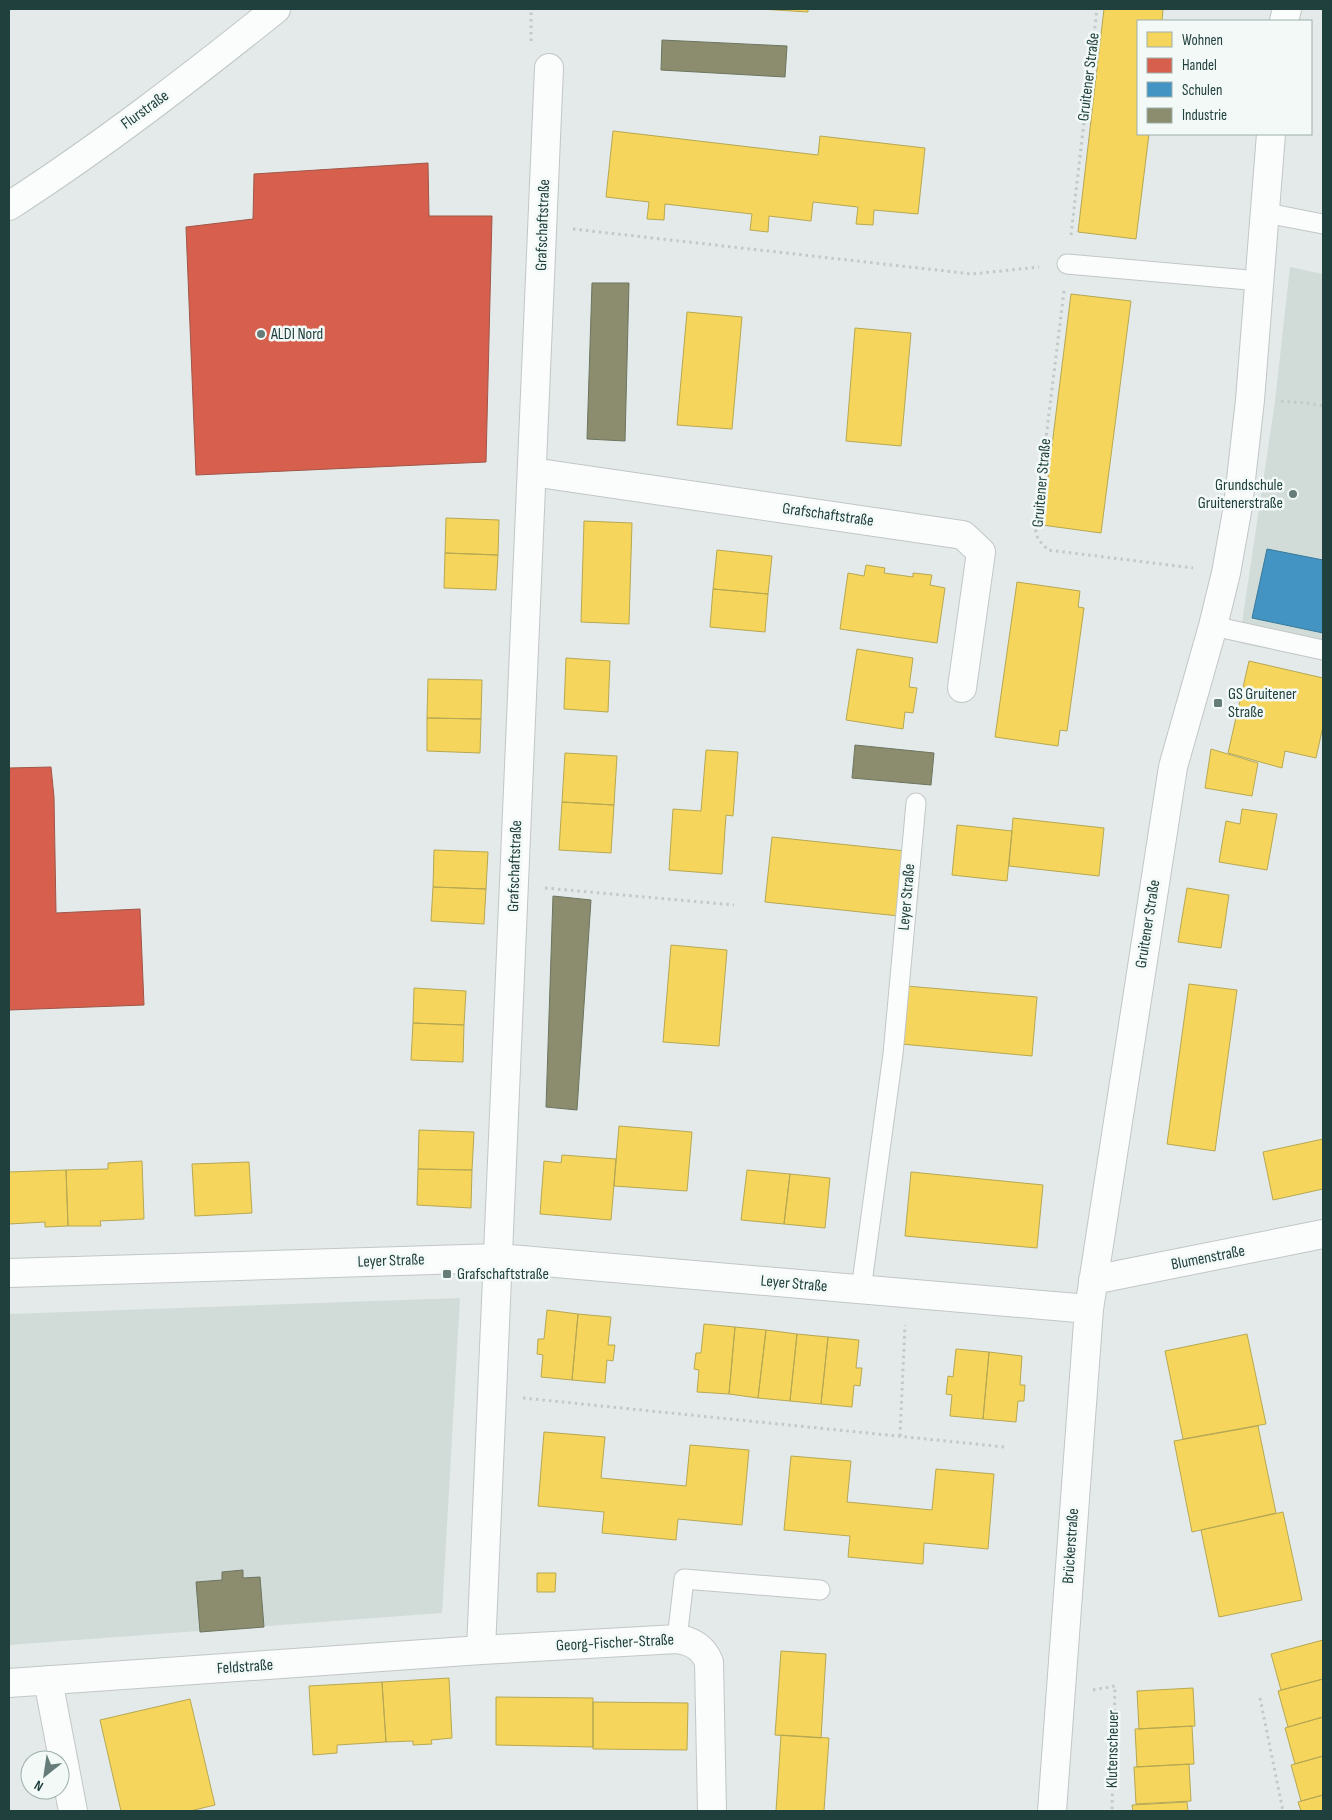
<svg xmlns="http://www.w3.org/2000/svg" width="1332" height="1820" viewBox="0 0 1332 1820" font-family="'Sofia Sans Condensed',sans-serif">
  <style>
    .built { fill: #d1dcd9 }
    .homes { fill: #f6d55c; stroke: #b6a853 }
    .shops { fill: #d6604d; stroke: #9f5648 }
    .schools { fill: #4393c3; stroke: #387a9b }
    .industry { fill: #8c8c6e; stroke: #6c755f }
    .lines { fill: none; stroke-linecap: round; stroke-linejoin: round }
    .service-casing { stroke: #c1c7c6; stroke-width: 21 }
    .minor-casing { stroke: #c1c7c6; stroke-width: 30 }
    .secondary-casing { stroke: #bfc8c6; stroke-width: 30 }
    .path { stroke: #c0cac9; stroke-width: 3; stroke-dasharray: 2.5 4; stroke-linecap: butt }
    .service { stroke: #fbfcfc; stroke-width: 19 }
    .minor { stroke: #fbfcfc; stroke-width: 28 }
    .secondary { stroke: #fbfcfc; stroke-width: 28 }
    .poi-dot { fill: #657c79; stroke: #f2f9f7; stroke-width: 2 }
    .labels { text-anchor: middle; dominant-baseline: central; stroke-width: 5; stroke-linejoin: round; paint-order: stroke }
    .street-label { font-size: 16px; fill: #20403d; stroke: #f2f9f7 }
    .poi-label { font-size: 16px; fill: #20403d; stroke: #f2f9f7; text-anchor: start }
  </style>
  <rect width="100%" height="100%" fill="#e4eae9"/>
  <!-- built -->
  <path class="built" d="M1290,267l33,7v386l-84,-17 36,-242z
    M460,1298l-18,315 -433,32v-331z"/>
  <!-- homes -->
  <path class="homes" d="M760,9h48v3z
    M1104,9h59l-1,12h-24v113h11l-13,105 -58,-7z
    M613,131l205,24 2,-19 105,12 -7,66 -44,-4 -1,15 -17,-1 2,-17 -45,-5 -2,19 -42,-5 -1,16 -18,-2 2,-16 -87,-10 -1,16 -17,-1 2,-17 -43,-5z
    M1071,294l60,7 -30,232 -59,-8z
    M687,312l55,5 -10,112 -55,-4z
    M855,328l56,5 -10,113 -55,-5z
    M446,518l53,2 -1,35 -53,-2z
    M584,521l48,2 -3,101 -48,-2z
    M717,550l55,6 -4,38 -55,-5z
    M445,553l53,2 -2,35 -52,-2z
    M866,565l19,3 -1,5 29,4v-4l19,2 -2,10 15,3 -8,55 -97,-14 8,-56 16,3z
    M1017,582l63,9 -2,16 6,1 -17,123 -7,-1 -2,16 -63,-9z
    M713,589l55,5 -3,38 -55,-5z
    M857,649l56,9 -4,29 8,1 -4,25 -8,-1 -2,17 -57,-9z
    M566,658l44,3 -2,51 -44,-3z
    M1249,661l74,17v48l-7,32 -31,-7 -3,17 -54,-15z
    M428,679l54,1 -1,39 -54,-1z
    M427,718l54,1 -1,34 -53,-2z
    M1211,749l47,14 -6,33 -47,-8z
    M706,750l32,2 -5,64 -7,-1 -4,59 -53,-4 4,-61 28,2z
    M565,753l52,3 -3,49 -52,-3z
    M562,802l52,3 -3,48 -52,-3z
    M1242,809l35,5 -10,56 -48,-8 7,-41 14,3z
    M1013,818l91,10 -5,48 -90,-10z
    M957,825l55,6 -5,50 -55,-6z
    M772,837l134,14 -7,65 -134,-14z
    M434,850l54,2 -2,37 -53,-2z
    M433,887l53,2 -2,35 -53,-3z
    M1187,888l42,7 -8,53 -43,-6z
    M671,945l56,5 -8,96 -56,-4z
    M1189,984l48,6 -22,161 -48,-7z
    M906,986l131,11 -5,59 -131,-12z
    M414,988l52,3 -2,34 -51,-2z
    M413,1023l51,2 -1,37 -52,-2z
    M619,1126l73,6 -5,59 -73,-5z
    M419,1130l55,2 -2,38 -54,-1z
    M1323,1139v50l-50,11 -10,-48z
    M562,1155l54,4 -5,61 -71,-6 4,-53 17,2z
    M142,1161l2,58 -44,2 1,5h-33l-2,-56 42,-1v-6z
    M249,1162l3,51 -57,3 -3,-52z
    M418,1169l54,1 -1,38 -54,-3z
    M66,1170l2,56 -23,1v-5l-36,2v-52z
    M747,1170l43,4 -6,50 -43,-4z
    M911,1172l132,13 -6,63 -132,-12z
    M790,1174l40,4 -5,50 -41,-4z
    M547,1310l31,4 -6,66 -31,-3 2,-22 -6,-1 1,-15h6z
    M578,1314l33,3 -3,28h7l-2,16 -6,-1 -2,23 -33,-3z
    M704,1324l31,3 -6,67 -32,-2 2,-22 -5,-1 2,-16h5z
    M735,1327l31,3 -8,68 -29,-4z
    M766,1330l31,4 -7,67 -32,-3z
    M797,1334l31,3 -7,67 -31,-3z
    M1247,1334l19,90 -83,15 -18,-88z
    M828,1337l31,3 -3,28h6l-2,18 -6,-1 -2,22 -31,-3z
    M956,1349l33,3 -6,67 -33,-3 2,-21 -6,-1 2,-18 5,1z
    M989,1352l33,4 -2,29h5l-1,16h-6l-2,21 -33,-3z
    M1258,1426l18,87 -84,19 -18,-91z
    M544,1432l61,5 -4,41 85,8 4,-41 59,5 -7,75 -64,-6 -2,21 -74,-7 2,-21 -66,-6z
    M791,1456l60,5 -4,41 85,8 4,-41 58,5 -6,75 -64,-6 -1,21 -75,-7 2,-21 -66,-6z
    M1283,1512l19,88 -83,17 -18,-87z
    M537,1573h19l-1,19h-18z
    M1323,1640v39l-42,11 -10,-36z
    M781,1651l45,3 -5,84 -46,-3z
    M449,1678l3,60 -21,2 1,4 -19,1v-4l-27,1 -4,-60z
    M1323,1679v38l-35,10 -10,-36z
    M382,1682l4,60 -49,3v8l-24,2 -4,-69z
    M1193,1688l2,38 -56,3 -2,-38z
    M496,1697l97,1v49l-97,-2z
    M190,1699l25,106 -25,6h-69l-21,-91z
    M593,1702l95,1 -1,47 -94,-1z
    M1323,1717v39l-28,8 -10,-36z
    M1192,1726l2,38 -57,3 -2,-38z
    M781,1735l48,3 -5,73h-48z
    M1323,1756v39l-22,6 -10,-36z
    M1189,1764l2,37 -55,3 -2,-37z
    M1323,1795v16h-22l-3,-9z
    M1187,1802l1,9h-55l-1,-6z"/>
  <!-- shops -->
  <path class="shops" d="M428,163l1,53h63l-6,246 -290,13 -10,-248 67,-8 1,-45z
    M51,767l3,30 2,116 84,-4 4,96 -135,5v-242z"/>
  <!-- schools -->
  <path class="schools" d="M1267,549l56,11v73l-71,-15z"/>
  <!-- industry -->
  <path class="industry" d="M662,40l125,6 -2,31 -124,-7z
    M592,283h37l-4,158 -38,-2z
    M855,745l79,8 -3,32 -79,-7z
    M553,896l38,4 -14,210 -31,-3z
    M243,1570v8l17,-1 4,50 -64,5 -4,-50 26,-2v-8z"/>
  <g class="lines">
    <!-- service casing -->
    <g class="service-casing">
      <path id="service" d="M1266,213l57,11
        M1067,264l193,17
        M1213,626l110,24
        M861,1290l32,-236 23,-251
        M677,1639l7,-60 136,11"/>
    </g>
    <!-- minor casing -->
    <g class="minor-casing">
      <path id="minor" d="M1284,21l3,-12
        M532,472l431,63 18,17 -19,136
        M9,1273l489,-15 591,51
        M1093,1280l230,-46
        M481,1650l68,-1582
        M48,1680l25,131
        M9,1683l472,-33 196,-11c16,2 26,9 32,23l3,149
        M1052,1811l37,-502 84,-542 40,-141 13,-53 12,-67 12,-106 21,-266"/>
    </g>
    <!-- secondary casing -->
    <g class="secondary-casing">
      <path id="secondary" d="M9,206c93,-60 181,-128 267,-197"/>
    </g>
    <!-- path -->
    <path class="path" d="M531,41v-32
      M573,229l399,45 67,-7
      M1071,235l26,-226
      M1064,291l-29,237 3,11 10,11 145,18
      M1281,401l27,2 15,3
      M545,888l189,17
      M523,1398l482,49
      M900,1436l5,-111
      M1093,1690l22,-4 -3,125
      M1260,1698l23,113"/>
    <!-- service -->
    <use href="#service" class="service"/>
    <!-- minor -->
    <use href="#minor" class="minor"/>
    <!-- secondary -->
    <use href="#secondary" class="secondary"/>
  </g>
  <!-- markers -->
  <g class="poi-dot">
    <circle cx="261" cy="334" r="5"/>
    <circle cx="1293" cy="494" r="5"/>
    <rect x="1213" y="698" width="10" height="10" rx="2.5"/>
    <rect x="442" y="1269" width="10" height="10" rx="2.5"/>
  </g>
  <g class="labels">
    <!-- street labels -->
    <g class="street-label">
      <text transform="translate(1089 77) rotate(-83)">Gruitener Straße</text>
      <text transform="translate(145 110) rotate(-36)">Flurstraße</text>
      <text transform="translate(543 225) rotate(-88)">Grafschaftstraße</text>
      <text transform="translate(1042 483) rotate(-85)">Gruitener Straße</text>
      <text transform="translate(828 515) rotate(8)">Grafschaftstraße</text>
      <text transform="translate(515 866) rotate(-88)">Grafschaftstraße</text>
      <text transform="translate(907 897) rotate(-85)">Leyer Straße</text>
      <text transform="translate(1148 924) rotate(-81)">Gruitener Straße</text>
      <text transform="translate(1208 1258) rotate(-11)">Blumenstraße</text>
      <text transform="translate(391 1261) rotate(-2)">Leyer Straße</text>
      <text transform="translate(794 1284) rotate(5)">Leyer Straße</text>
      <text transform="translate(1071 1546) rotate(-86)">Brückerstraße</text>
      <text transform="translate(615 1643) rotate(-3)">Georg-Fischer-Straße</text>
      <text transform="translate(245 1667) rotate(-4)">Feldstraße</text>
      <text transform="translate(1113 1749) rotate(-89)">Klutenscheuer</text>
    </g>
    <!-- poi labels -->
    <g class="poi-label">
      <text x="271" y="334">ALDI Nord</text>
      <text x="1283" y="485" text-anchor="end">Grundschule<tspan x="1283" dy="18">Gruitenerstraße</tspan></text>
      <text x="1228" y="694">GS Gruitener<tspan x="1228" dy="18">Straße</tspan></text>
      <text x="457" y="1274">Grafschaftstraße</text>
    </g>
  </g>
  <!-- border -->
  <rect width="1332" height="1820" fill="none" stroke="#20403d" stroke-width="20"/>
  <!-- legend -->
  <rect x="1137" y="20" width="175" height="115" fill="#f2f9f7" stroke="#9eafad"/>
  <rect x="1147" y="32" width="25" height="15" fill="#f6d55c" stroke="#9eafad"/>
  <text x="1182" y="45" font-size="15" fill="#20403d">Wohnen</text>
  <rect x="1147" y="58" width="25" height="15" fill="#d6604d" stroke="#9eafad"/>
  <text x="1182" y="70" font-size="15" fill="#20403d">Handel</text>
  <rect x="1147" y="82" width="25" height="15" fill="#4393c3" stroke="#9eafad"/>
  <text x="1182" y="95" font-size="15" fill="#20403d">Schulen</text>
  <rect x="1147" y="108" width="25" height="15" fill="#8c8c6e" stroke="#9eafad"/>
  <text x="1182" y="120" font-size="15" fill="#20403d">Industrie</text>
  <!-- north arrow -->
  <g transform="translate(45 1775) rotate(210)"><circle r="24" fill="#f2f9f7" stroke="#9eafad"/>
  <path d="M0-4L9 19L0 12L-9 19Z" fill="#657c79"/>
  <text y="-8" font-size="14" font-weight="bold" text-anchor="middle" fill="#20403d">N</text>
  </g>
</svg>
